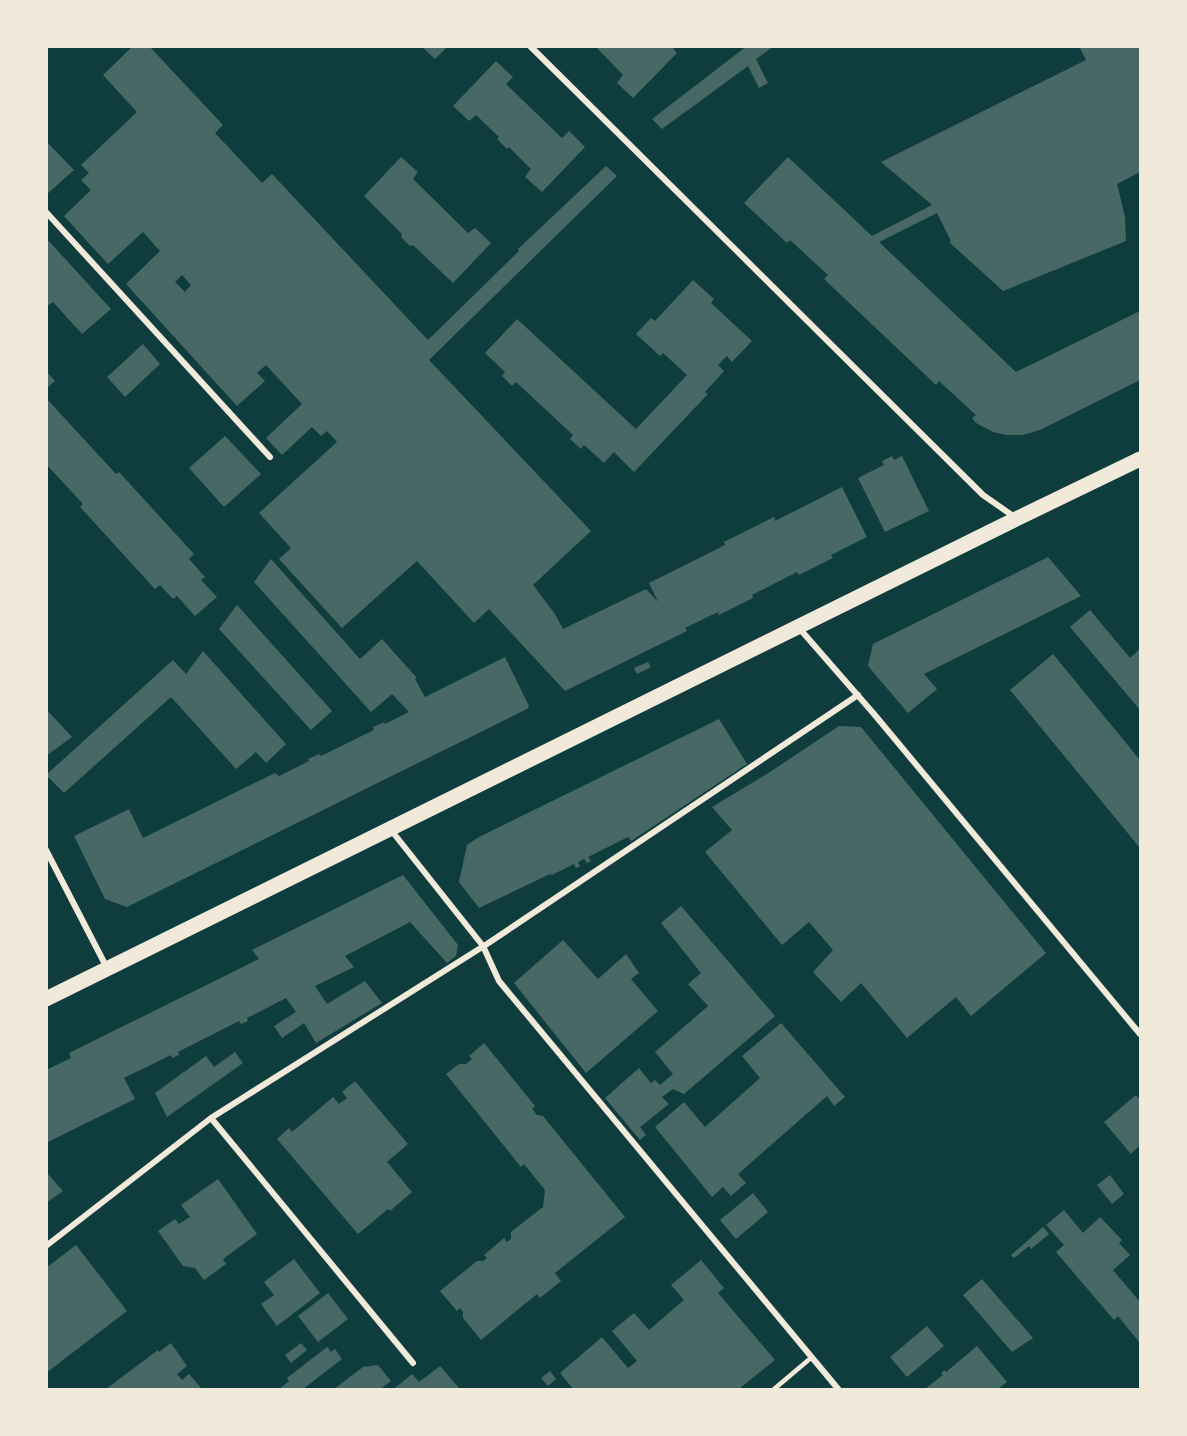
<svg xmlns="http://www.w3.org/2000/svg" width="1187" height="1436" viewBox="0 0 1187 1436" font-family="'IBM Plex Sans',sans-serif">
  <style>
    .building { fill: #486865; fill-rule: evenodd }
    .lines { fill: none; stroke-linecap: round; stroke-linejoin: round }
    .service { stroke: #f1e9da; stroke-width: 4.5 }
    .minor { stroke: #f1e9da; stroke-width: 6 }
    .primary { stroke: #f1e9da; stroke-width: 15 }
  </style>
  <rect width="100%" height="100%" fill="#0f3d3e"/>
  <!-- building -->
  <path class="building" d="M133,46h16l74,79 -8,8 47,50 10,-9 156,166 91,-89 -1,-2 88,-83 11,10 -188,184 162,171 -58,54 22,29 8,15 83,-40 12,13 -9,-19 76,-38 -1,-3 50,-25 1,4 67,-34 25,50 -36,18 2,3 -34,17 -2,-3 -45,23 1,3 -34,17 -1,-3 -33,16 2,3 -122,60 -76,-82 -15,14 -57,-62 -75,67 -63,-69 12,-11 -32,-35 78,-71 -10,-11 -6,5 -9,-9 -30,28 -16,-17 36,-34 -36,-39 -9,8 8,8 -28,25 -111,-122 34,-33 -17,-19 -35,32 -44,-48 27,-26 -10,-10 8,-7 -8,-8 56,-53 -34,-37zM182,275l9,10 -6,7 -10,-10z
    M421,46h27l-13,13z
    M595,46h76l6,7 -44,45 -16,-15 6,-8z
    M747,46h27l-18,13 12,24 -9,5 -11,-22 -86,63 -10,-10z
    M1079,46h61v126l-23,12 8,33 1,24 -123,50 -54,-49 2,-1 -14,-28 -58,29 137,130 124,-61v69l-100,50 -17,5h-17l-13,-3 -17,-9 -4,-5 4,-3 -37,-34 -3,4 -112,-106 4,-4 -38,-35 -3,3 -43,-40 44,-46 84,79 60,-31 -51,-43 205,-102z
    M496,61l17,16 -7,7 56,54 7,-7 16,16 -43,45 -17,-15 6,-8 -22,-22 -2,2 -10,-10 2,-2 -23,-22 -7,6 -16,-15z
    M46,141l28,29 -28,25z
    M401,157l17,15 -5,7 55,54 7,-5 16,15 -38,40 -40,-38 -3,1 -9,-9 1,-3 -38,-38z
    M46,238l65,71 -29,25 -29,-32 -7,5z
    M693,280l21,19 -3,4 41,38 -20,21 -5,-6 -9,9 6,6 -19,21 3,2 -74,78 -20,-20 -10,11 -20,-18 -3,4 -11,-10 3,-4 -57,-53 -4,4 -10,-10 3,-4 -20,-19 32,-34 119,110 51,-54 -24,-22 -3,3 -24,-22 15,-16 4,3z
    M143,344l17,20 -35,33 -18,-20z
    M46,371l9,10 -9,8z
    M46,398l70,76 3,-2 75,82 -5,5 16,18 -4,3 16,17 -22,19 -18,-20 -4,3 -13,-14 -5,4 -75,-82 3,-3 -37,-40z
    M225,436l36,38 -37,33 -35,-39z
    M892,456l2,4 8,-4 27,55 -44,21 -27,-54 26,-13 -2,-4z
    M1048,557l33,39 -157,78 13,15 -29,24 -40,-47 5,-22z
    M271,559l89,100 22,-20 35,39 -2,1 10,18 80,-40 24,49 -2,3 -400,198 -22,-8 -31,-63 55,-27 14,29 132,-65 4,3 30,-15 -1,-2 11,-5 2,2 53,-26 -1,-3 11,-5 1,2 24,-12 -17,-18 -21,18 -117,-130z
    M237,605l95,106 -21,19 -92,-101z
    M1090,610l40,48 10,-9v61l-70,-83z
    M203,651l83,93 -20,19 -10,-11 -20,17 -65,-72 -107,96 -18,-18 127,-115 13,14z
    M1053,654l87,106v88l-130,-158z
    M648,662l3,5 -14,7 -3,-6z
    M46,709l26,28 -26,19z
    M719,719l28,45 -116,77 -3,-4 -40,20 3,4 -4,2 -3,-4 -6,3 2,4 -4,2 -2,-4 -22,11 -2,-1 -71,34 -20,-26 8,-37 12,-8z
    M839,726l22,1 185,226 -75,63 -15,-19 -49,41 -46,-55 -20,19 -28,-30 20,-22 -24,-28 -27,23 -77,-93 27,-22 -20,-23 55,-33z
    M403,875l55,70 -2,11 -9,7 -37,-41 -65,34 9,11 -39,19 12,18 38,-23 17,22 -66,40 -12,-20 -22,15 -8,-12 22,-14 -10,-14 -39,20 1,3 -7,3 -2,-3 -61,31 1,3 -7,3 -1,-3 -47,23 11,21 -89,44v-73l25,-12 -2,-5 190,-94 -7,-9z
    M681,906l94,110 -91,78 -11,-5 -11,8 7,7 -29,23 6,8 -6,5 -35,-42 34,-30 12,15 4,-3 5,5 13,-11 -18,-22 53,-46 -20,-22 13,-11 -40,-50z
    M563,940l35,39 28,-25 13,19 -8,6 27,32 -72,62 -72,-90z
    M781,1023l64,74 -11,9 -7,-10 -89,78 8,9 -15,13 -8,-9 -11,10 -57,-70 29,-25 21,25 55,-49 -18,-22z
    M484,1043l51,63 -3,3 5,6 6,1 82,101 -70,56 6,8 -21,17 -3,-4 -56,46 -18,-22v-6l-3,-4 -3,3 -17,-20 37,-30h6l4,-3 -3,-3 20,-17 3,4 4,-3v-7l32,-25 2,-17 -21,-26 -3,3 -75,-93 13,-10h7l6,-5 -3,-3z
    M235,1052l8,11 -76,54 -12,-24 51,-37 8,11z
    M355,1081l53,63 -21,18 25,30 -22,19 -2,-2 -30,25 -81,-95 12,-11 3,4 41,-35 6,7 8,-6 -5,-6z
    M1136,1095l4,5v45l-9,9 -27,-32z
    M46,1172l17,19 -17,12z
    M1110,1175l14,19 -12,10 -15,-19z
    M218,1179l39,55 -34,25 3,5 -22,16 -9,-12 -12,-2 -25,-35 17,-12 4,5 11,-7 -9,-12z
    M753,1193l15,19 -32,27 -16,-19z
    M1064,1210l19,23 17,-16 22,23 -3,3 11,12 -17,15 27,32v41l-22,-27 -4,4 -58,-68 8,-7 -18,-20z
    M1043,1227l6,7 -18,15 -2,-3 -15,12 -3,-3z
    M76,1245l51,66 -81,62v-105z
    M294,1259l26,34 -43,33 -16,-22 13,-9 -10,-13z
    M701,1260l23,28 -6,5 57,67 -36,29h-166l-13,-16 42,-36 26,31 9,-7 -25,-30 22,-18 15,17 35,-30 -13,-15z
    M982,1279l51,59 -21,14 -49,-57z
    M328,1293l20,26 -30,23 -20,-26z
    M927,1326l17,20 -37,31 -17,-20z
    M171,1343l16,23 -10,8 5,6 7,-6 13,15h-96l52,-39 1,2z
    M301,1343l6,7 -16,13 -6,-8z
    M977,1346l30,36 -9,7h-73l18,-14 -2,-1 3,-4 2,2z
    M327,1347l4,5 4,-3 7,10 -39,30h-24l10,-8 -2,-3z
    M378,1365l13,16 -11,8h-46l29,-22z
    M440,1366l20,23h-63l-2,-1 17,-14 7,8z
    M550,1371l6,8 -8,7 -7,-8z"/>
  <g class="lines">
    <!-- service -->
    <path class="service" d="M773,1390l39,-33"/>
    <!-- minor -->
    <path class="minor" d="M530,46l453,449 33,23
      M46,212l224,245
      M799,628l75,86 266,320
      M391,830l92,116 16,35 340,409
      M46,850l61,118
      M211,1118l202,245
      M46,1246l165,-128 276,-174 371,-249"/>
    <!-- primary -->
    <path class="primary" d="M46,999l970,-480 124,-60"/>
  </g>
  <!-- border -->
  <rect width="1187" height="1436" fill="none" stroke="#f1e9da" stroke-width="96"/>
</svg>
